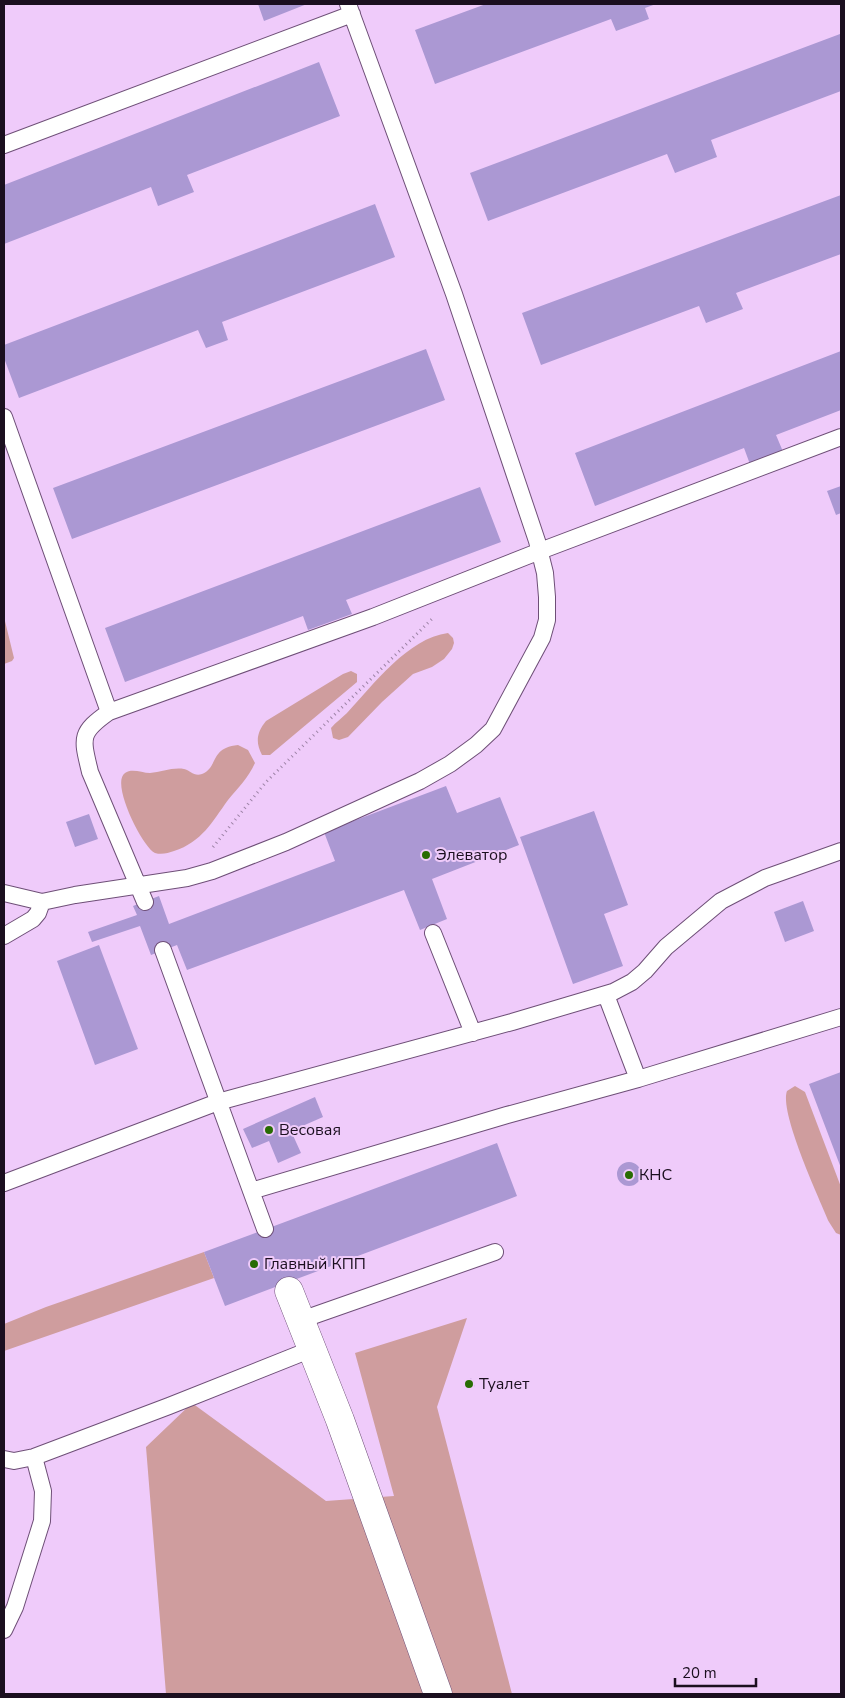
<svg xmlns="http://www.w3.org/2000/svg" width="845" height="1698" viewBox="0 0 845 1698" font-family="'Nunito Sans',sans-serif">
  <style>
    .green { fill: #cf9d9e }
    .building { fill: #ab98d3 }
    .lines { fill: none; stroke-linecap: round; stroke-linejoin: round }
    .service-casing { stroke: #6e4f77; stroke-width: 18 }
    .minor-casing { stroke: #6e4f77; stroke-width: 29 }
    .path { stroke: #9d83a6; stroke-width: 3; stroke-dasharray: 1 4; stroke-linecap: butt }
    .service { stroke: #fff; stroke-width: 16 }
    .minor { stroke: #fff; stroke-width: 28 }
    .poi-dot { fill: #286c03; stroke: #efcbfa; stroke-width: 2 }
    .labels { text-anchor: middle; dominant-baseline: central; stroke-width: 4; stroke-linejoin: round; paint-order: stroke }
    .poi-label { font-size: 16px; fill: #1b0f1f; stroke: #efcbfa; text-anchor: start }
  </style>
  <rect width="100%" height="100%" fill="#efcbfa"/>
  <!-- green -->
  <path class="green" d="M4,617l10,41 -2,3 -8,3z
    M448,633l5,5 1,5 -2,6 -8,10 -12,8 -19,7 -31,28 -34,35 -9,3 -6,-2 -2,-10c5,-6 11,-10 16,-15 26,-28 61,-75 101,-80z
    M351,671l6,3v8l-87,73h-8c-7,-13 -5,-23 4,-34l77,-47z
    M238,745l10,5 7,13c-7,15 -17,25 -27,37 -16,22 -26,42 -54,51 -6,2 -12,4 -19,2 -12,-5 -45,-70 -30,-80 7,-5 17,0 25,0 11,-1 23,-6 34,-4 6,1 10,8 18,5 17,-7 7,-26 36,-29z
    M795,1086l10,6 36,95v48l-5,-2 -7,-11c-10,-24 -50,-110 -42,-131z
    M204,1252l10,26 -210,73v-27l42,-17z
    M467,1318l-30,89 75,287h-346l-20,-247 46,-44 134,98 68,-5 -39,-143z"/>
  <!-- building -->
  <path class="building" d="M258,4h49l-43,17z
    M486,4h170l-11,4 4,11 -33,12 -5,-12 -176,65 -20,-54z
    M840,34l1,57 -130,49 6,17 -42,16 -8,-19 -179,67 -18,-48z
    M319,62l21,54 -153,59 7,17 -36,14 -7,-19 -147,57v-59z
    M841,195v59l-105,39 7,16 -37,14 -7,-17 -158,59 -19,-52z
    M375,204l20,53 -173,65 6,18 -22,8 -8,-18 -179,68 -15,-40v-13z
    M426,349l19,51 -373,139 -19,-51z
    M841,351v59l-65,25 8,19 -33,13 -7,-19 -149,58 -20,-53z
    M841,486v27l-5,2 -9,-24z
    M480,487l21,55 -155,58 6,14 -44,16 -5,-14 -178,66 -20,-54z
    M446,786l11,27 43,-16 19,48 -87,34 15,40 -27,11 -16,-40 -217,80 -10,-25 -26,10 -11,-29 -48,16 -4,-10 49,-17 -4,-9 26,-10 10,28 166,-63 -11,-29z
    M594,811l34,94 -24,9 19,52 -50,18 -53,-147z
    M89,814l9,25 -23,8 -9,-25z
    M803,901l11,30 -29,11 -11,-30z
    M99,945l39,104 -43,16 -38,-104z
    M841,1072v96l-32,-84z
    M315,1097l8,20 -32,14 10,22 -23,10 -9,-22 -17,7 -9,-19z
    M497,1143l20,53 -292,110 -21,-54z
    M617 1174a12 12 0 1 1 24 0a12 12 0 1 1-24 0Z
    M471,1378l4,8 -8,3 -3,-7z"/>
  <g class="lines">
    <!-- service casing -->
    <g class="service-casing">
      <path id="service" d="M4,145l348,-131
        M4,417l105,295
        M4,893l38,9 33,-7 112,-17 25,-7 74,-29 134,-61 30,-17 26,-19 17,-16 49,-91 5,-18v-23l-2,-24 -8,-32 -83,-247 -106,-290
        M145,902l-55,-130c-8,-34 -11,-39 19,-60l264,-95 167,-66 301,-114
        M433,933l40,100
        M4,936l29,-17 5,-6 4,-11
        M163,950l102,279
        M606,995l32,84
        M4,1183l214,-81 294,-80 101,-30 19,-10 13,-11 21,-24 55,-46 44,-23 76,-27
        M251,1191l256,-76 131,-36 203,-62
        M301,1320l194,-68
        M4,1459l10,2 20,-4 135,-51 143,-57
        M4,1630l11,-23 27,-86 1,-30 -9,-34"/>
    </g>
    <!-- minor casing -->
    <g class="minor-casing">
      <path id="minor" d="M289,1291l51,129 98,274"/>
    </g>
    <!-- path -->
    <path class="path" d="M213,847l53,-65 168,-165"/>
    <!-- service -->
    <use href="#service" class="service"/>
    <!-- minor -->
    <use href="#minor" class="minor"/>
  </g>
  <!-- markers -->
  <g class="poi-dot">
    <circle cx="426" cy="855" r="5"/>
    <circle cx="269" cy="1130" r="5"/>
    <circle cx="629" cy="1175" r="5"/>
    <circle cx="254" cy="1264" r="5"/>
    <circle cx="469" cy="1384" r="5"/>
  </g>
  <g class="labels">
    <!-- poi labels -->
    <g class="poi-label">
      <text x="436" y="855">Элеватор</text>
      <text x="279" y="1130">Весовая</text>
      <text x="639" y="1175">КНС</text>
      <text x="264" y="1264">Главный КПП</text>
      <text x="479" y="1384">Туалет</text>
    </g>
  </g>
  <!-- border -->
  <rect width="845" height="1698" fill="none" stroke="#1b0f1f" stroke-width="10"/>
  <!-- scale -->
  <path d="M675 1678v8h81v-8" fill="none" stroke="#1b0f1f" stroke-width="2.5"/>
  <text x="682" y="1678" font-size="15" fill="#1b0f1f" stroke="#efcbfa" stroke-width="4" paint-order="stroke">20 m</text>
</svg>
